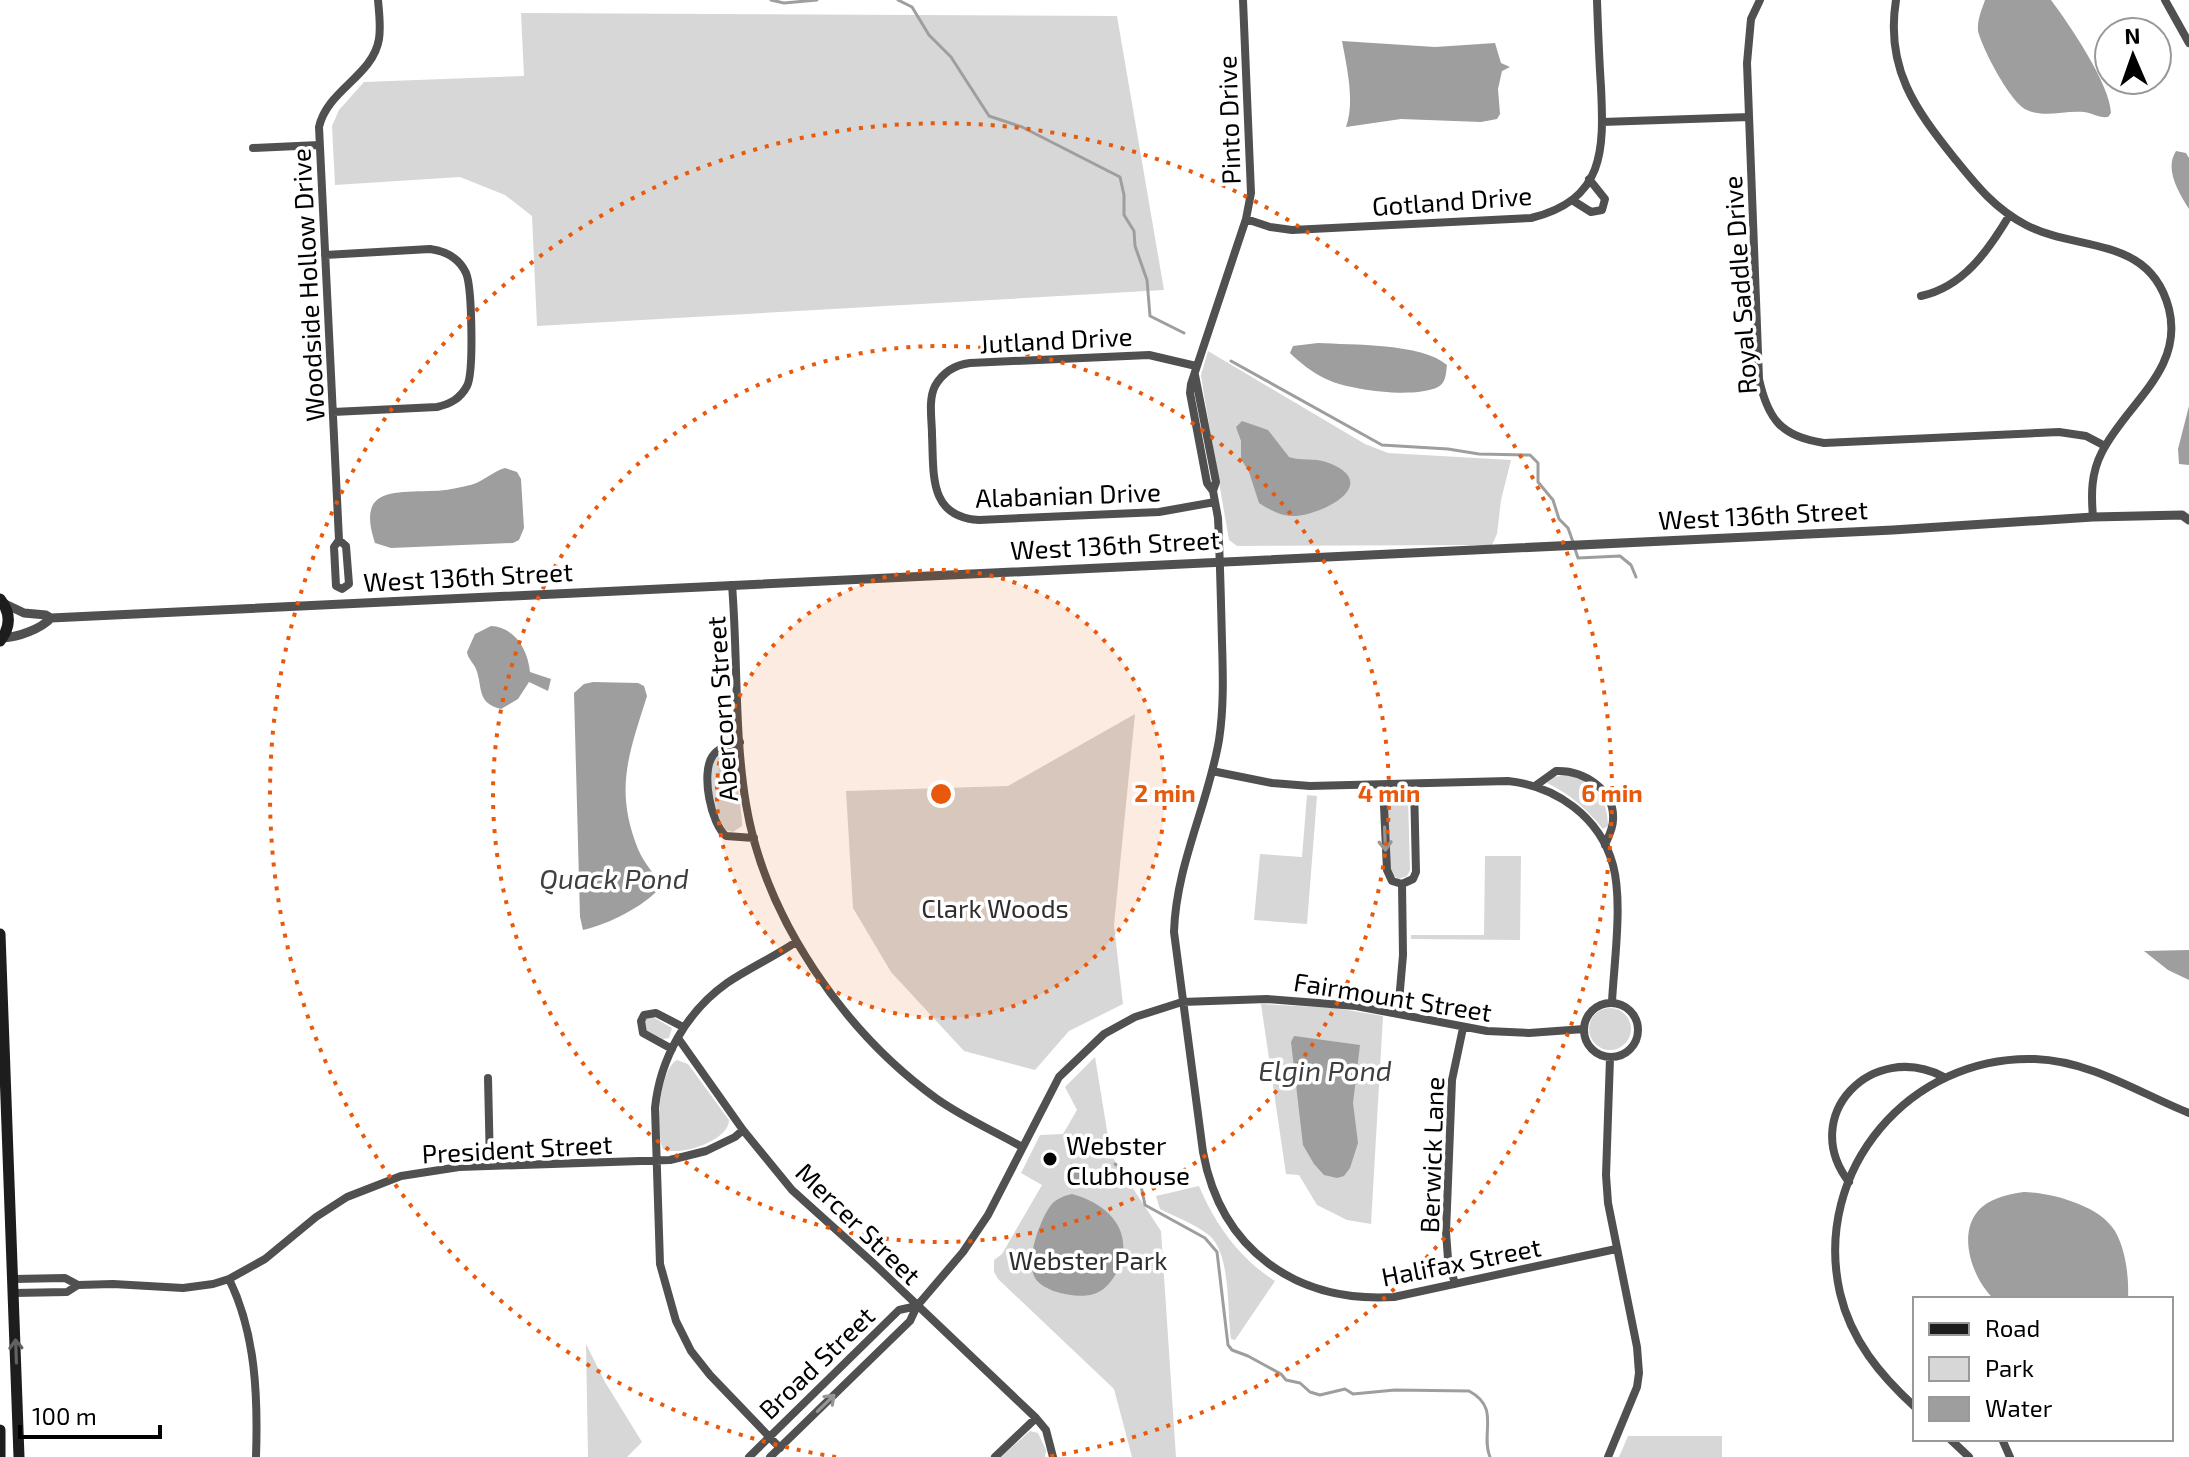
<svg xmlns="http://www.w3.org/2000/svg" width="2189" height="1457" viewBox="0 0 2189 1457" font-family="'Exo 2',sans-serif">
  <style>
    .green { fill: #d7d7d7 }
    .water { fill: #9e9e9e }
    .lines { fill: none; stroke-linecap: round; stroke-linejoin: round }
    .stream { stroke: #9e9e9e; stroke-width: 3 }
    .minor { stroke: #505050; stroke-width: 8 }
    .tertiary { stroke: #505050; stroke-width: 9 }
    .secondary { stroke: #1d1d1d; stroke-width: 11 }
    .oneway { stroke: #969696 }
    .oneway2 { stroke: #616161 }
    .ring { fill: none; stroke: #e8590c; stroke-width: 4; stroke-dasharray: 4 8 }
    .poi-dot { fill: #000; stroke: #fff; stroke-width: 3 }
    .labels { text-anchor: middle; dominant-baseline: central; stroke-width: 7; stroke-linejoin: round; paint-order: stroke }
    .street-label { font-size: 26px; fill: #000; stroke: #fff }
    .park-label { font-size: 26px; fill: #2e2e2e; stroke: #fff }
    .poi-label { font-size: 26px; fill: #000; stroke: #fff; text-anchor: start }
    .water-label { font-size: 28px; font-style: italic; fill: #3f3f3f; stroke: #fff }
    .centre { fill: #e8590c; stroke: #fff; stroke-width: 4 }
    .ring-label { font-size: 24px; text-anchor: middle; font-weight: bold; fill: #e8590c; stroke: #fff; stroke-width: 7; stroke-linejoin: round; paint-order: stroke }
  </style>
  <rect width="100%" height="100%" fill="#fff"/>
  <!-- green -->
  <path class="green" d="M521,13l596,3 47,274 -627,36 -5,-110 -27,-21 -45,-18 -125,8 -3,-59 7,-16 25,-28 160,-6z
    M1208,351l157,93 23,9 123,7 -10,40 -4,34 -5,11 -255,1 -8,-6 -25,-145 -3,-20z
    M1135,714l-21,211 9,79 -54,27 -34,39 -71,-19 -73,-79 -38,-64 -7,-117 162,-5z
    M726,749l6,1 2,5 8,65v6l-9,6 -8,-2c-9,-16 -23,-57 -9,-73 3,-4 7,-5 10,-8z
    M1567,775c26,6 41,23 41,51l-5,3c-17,-21 -32,-34 -56,-46l7,-6z
    M1398,789l10,9 2,72 -3,6 -8,3 -9,-5 -4,-74 4,-8z
    M1307,795l10,1 -10,128 -53,-4 6,-66 42,3z
    M1485,856h36l-1,84 -109,-1v-4h73z
    M1261,1004l74,4 48,8 -12,208 -24,-4 -30,-15 -18,-30 -13,-1z
    M1589 1029a21 21 0 1 1 42 0a21 21 0 1 1-42 0Z
    M648,1017h5l19,11 -3,10 -6,1 -19,-10v-9z
    M1095,1057l16,98 50,76 15,226h-44l-18,-68 -116,-110 -4,-7v-12l8,-6 40,-69 -21,-12 19,-38 23,-1 14,-24 -12,-23z
    M677,1060l11,4 41,56c0,21 -50,37 -66,29 -8,-18 -4,-79 14,-89z
    M1199,1186c16,38 40,72 76,95l-40,59 -4,-1c-4,-27 0,-84 -21,-103 -15,-12 -34,-19 -50,-27l-4,-13z
    M586,1344l19,38 37,60 -15,15h-39z
    M1030,1431l8,2 8,17 -1,7h-44z
    M1628,1436h94v21h-103z"/>
  <!-- water -->
  <path class="water" d="M1985,0h66c18,24 59,84 60,113l-3,4c-10,1 -15,-4 -24,-5 -18,-2 -40,6 -57,-2 -16,-6 -45,-62 -49,-79 -1,-11 4,-22 7,-31z
    M1342,41l93,6 60,-4 6,20 9,4 -8,4 -4,18 2,25 -3,5 -16,3 -80,-3 -55,8c9,-25 1,-59 -4,-86z
    M2176,151l10,2 3,5v51c-10,-16 -25,-40 -13,-58z
    M1318,343c33,2 104,0 129,22 -1,8 -1,18 -9,22 -24,12 -90,3 -112,-8 -13,-6 -27,-17 -36,-26l3,-7z
    M2189,406v59l-10,-1 -1,-15z
    M1242,421l26,9 21,27c12,4 25,1 37,5 57,20 0,52 -31,54 -13,1 -25,-6 -36,-13l-10,-31 -8,-13v-18l-5,-14z
    M505,468l12,4 4,7 3,49 -5,12 -6,3 -122,5 -16,-5c-17,-52 12,-51 54,-52 12,0 25,-2 37,-5 15,-2 25,-14 39,-18z
    M491,626c24,1 37,24 39,46l21,7 -3,12 -19,-9 -11,17 -17,10c-25,-6 -18,-22 -25,-40 -3,-7 -8,-10 -9,-17l8,-18z
    M593,682l45,1 6,3 3,10c-18,58 -33,93 -9,153 6,15 17,24 23,38 -18,20 -52,37 -78,43l-3,-13 -6,-224 10,-9z
    M2189,950v30l-21,-10 -24,-19z
    M1294,1036l66,9 -7,58 5,40 -8,25 -6,8 -7,2 -13,-3 -10,-11 -11,-19 -12,-103z
    M1071,1163l28,14 -6,11 -28,-14z
    M2024,1192c28,1 75,13 91,39 11,19 14,47 13,68h-134c-22,-20 -39,-69 -12,-92 12,-10 28,-13 42,-15z
    M1072,1194c41,11 66,43 42,83 -6,9 -13,16 -24,18 -15,3 -49,-3 -56,-19 -8,-18 6,-56 17,-71 6,-7 13,-9 21,-11z"/>
  <g class="lines">
    <!-- stream -->
    <path class="stream" d="M771,0l13,3 33,-3
      M898,0l14,7 17,28 22,22 38,59 33,11 98,50 4,18v20l10,16 1,15 12,34 3,36 34,17
      M1231,361l151,84 66,4 31,5 51,1 8,8v19l15,18 6,19 9,9 5,14
      M1575,549l3,9 42,-2 11,9 5,12
      M1115,1164l26,22 4,19 60,33 12,14 11,93 4,5 16,6 33,18 5,6 14,3 10,9 10,3 25,-6 8,5 42,-4 74,1c32,17 11,42 21,66"/>
    <!-- minor -->
    <path class="minor" d="M1760,0l-9,19 -4,44 12,316c9,41 23,58 65,64l235,-11 27,4 19,10
      M1896,0c-11,68 19,109 59,159 21,26 40,50 71,66 52,27 124,10 143,84 15,61 -43,95 -67,143 -11,21 -11,42 -9,65
      M2165,0l24,43
      M1602,122l147,-5
      M253,148l66,-3
      M1572,200l19,12 11,-2 3,-11 -16,-20
      M1246,219l24,8 22,3 239,-12c74,-18 73,-68 70,-131 -2,-29 -3,-58 -4,-87
      M325,255l105,-6c15,2 29,9 36,24 6,14 8,100 1,113 -7,13 -17,18 -30,21l-104,5
      M1921,296c42,-9 67,-45 88,-80
      M1196,366l-47,-11 -179,8c-16,2 -27,9 -35,23 -7,14 -3,34 -3,49 2,39 -4,82 47,85l180,-8 56,-10
      M1195,375l21,107 -3,9 5,27c2,41 3,82 4,124 1,32 2,66 -3,98 -11,65 -43,125 -45,192l29,220c18,98 93,151 191,145l222,-48
      M1213,491l-6,-8 -17,-90 1,-9 55,-165 5,-26 -8,-193
      M339,540l-20,-413c8,-37 54,-51 60,-88 2,-13 0,-27 -1,-39
      M339,540l7,6 3,38 -7,5 -6,-3 -2,-39z
      M732,585c6,73 2,147 14,219 19,114 98,228 191,295 27,19 57,32 85,48
      M740,742c-11,3 -22,5 -28,15 -11,17 -1,67 14,79l28,2
      M1212,771l60,12 38,3 198,-5c48,5 92,36 105,84 10,37 1,98 -1,137
      M1383,785l4,85 5,11 10,3 11,-5 3,-7 -2,-88
      M1535,786l21,-15c28,-1 59,19 57,49 0,9 -5,17 -8,25
      M1584 1030a27 27 0 1 1 54 0a27 27 0 1 1-54 0Z
      M1398,1013l5,-58 -1,-71
      M678,1038l65,92 49,60 80,72 164,156
      M672,1049l-29,-16 -2,-12 3,-6 12,-2 27,14
      M488,1078l2,88
      M1849,1182c-51,-66 23,-143 95,-105
      M14,1279l51,-1 13,7
      M229,1279c27,55 29,118 27,178
      M1455,1284l-7,-25 -2,-27 6,-152 11,-52
      M14,1293l53,-1 11,-7 35,-1 70,4 30,-4 16,-5 36,-20 51,-42 31,-20 54,-21 58,-9 211,-7 36,-9 29,-14 8,-7
      M1915,1407c-35,-32 -64,-67 -75,-114 -28,-123 70,-238 195,-234 56,2 104,34 154,54
      M1950,1439l19,18
      M2002,1439l8,18
      M780,1448l-70,-73 -19,-24 -15,-30 -16,-57 -5,-156c5,-49 31,-96 72,-125 22,-15 47,-26 69,-41
      M749,1457l150,-147 18,-4
      M770,1457l140,-136 7,-15 46,-54 25,-37 71,-138 45,-43 31,-17 47,-15 85,-3 89,7 131,25 42,2 55,-4
      M995,1457l41,-39 10,12 7,27
      M1608,1457l29,-70 2,-14 -2,-26 -29,-144 -2,-28 4,-117"/>
    <!-- tertiary -->
    <path class="tertiary" d="M3,603l21,10 22,2 5,3 1842,-88 200,-13 89,-2 7,5
      M3,638c15,-1 38,-9 48,-20"/>
    <!-- secondary -->
    <path class="secondary" d="M0,599c11,14 11,28 0,42
      M0,934l19,523
      M0,1430v27"/>
  </g>
  <!-- one-way arrows -->
  <defs><path id="oneway-shaft" d="M-6 0H5M1.5-3L5.5 0L1.5 3" fill="none" stroke-width="1.6" stroke-linecap="round" stroke-linejoin="round" transform="scale(2)"/></defs>
  <g class="oneway">
    <use href="#oneway-shaft" transform="translate(1385 839) rotate(88)"/>
    <use href="#oneway-shaft" transform="translate(826 1403) rotate(-44)"/>
  </g>
  <use class="oneway2" href="#oneway-shaft" transform="translate(16 1351) rotate(-92)"/>
  <!-- distance rings -->
  <circle cx="941" cy="794" r="224" fill="#e8590c" fill-opacity=".12"/>
  <g class="ring">
    <circle cx="941" cy="794" r="224"/>
    <circle cx="941" cy="794" r="448"/>
    <path d="M836 1457A671 671 0 1 1 1046 1457"/>
  </g>
  <!-- markers -->
  <circle class="poi-dot" cx="1050" cy="1159" r="8"/>
  <g class="labels">
    <!-- street labels -->
    <g class="street-label">
      <text transform="translate(1228 120) rotate(-92)">Pinto Drive</text>
      <text transform="translate(1452 200) rotate(-4)">Gotland Drive</text>
      <text transform="translate(307 285) rotate(-93)">Woodside Hollow Drive</text>
      <text transform="translate(1739 285) rotate(-94)">Royal Saddle Drive</text>
      <text transform="translate(1056 339) rotate(-3)">Jutland Drive</text>
      <text transform="translate(1068 494) rotate(-2)">Alabanian Drive</text>
      <text transform="translate(1763 514) rotate(-3)">West 136th Street</text>
      <text transform="translate(1115 544) rotate(-3)">West 136th Street</text>
      <text transform="translate(468 576) rotate(-3)">West 136th Street</text>
      <text transform="translate(721 709) rotate(-94)">Abercorn Street</text>
      <text transform="translate(1393 996) rotate(9)">Fairmount Street</text>
      <text transform="translate(517 1148) rotate(-3)">President Street</text>
      <text transform="translate(1431 1155) rotate(-88)">Berwick Lane</text>
      <text transform="translate(859 1223) rotate(44)">Mercer Street</text>
      <text transform="translate(1461 1261) rotate(-11)">Halifax Street</text>
      <text transform="translate(816 1362) rotate(-44)">Broad Street</text>
    </g>
    <!-- park labels -->
    <g class="park-label">
      <text x="995" y="907">Clark Woods</text>
      <text x="1088" y="1259">Webster Park</text>
    </g>
    <!-- poi labels -->
    <g class="poi-label">
      <text x="1066" y="1144">Webster<tspan x="1066" dy="30">Clubhouse</tspan></text>
    </g>
    <!-- water labels -->
    <g class="water-label">
      <text x="614" y="878">Quack Pond</text>
      <text x="1325" y="1070">Elgin Pond</text>
    </g>
  </g>
  <circle cx="941" cy="794" r="12" class="centre"/>
  <g class="ring-label">
    <text x="1165" y="802">2 min</text>
    <text x="1389" y="802">4 min</text>
    <text x="1612" y="802">6 min</text>
  </g>
  <!-- legend -->
  <rect x="1913" y="1297" width="260" height="144" fill="#ffffff" stroke="#999999" stroke-width="2"/>
  <rect x="1929" y="1323" width="40" height="12" fill="#1d1d1d" stroke="#999999" stroke-width="2"/>
  <text x="1985" y="1337" font-size="24" fill="#000000">Road</text>
  <rect x="1929" y="1357" width="40" height="24" fill="#d7d7d7" stroke="#999999" stroke-width="2"/>
  <text x="1985" y="1377" font-size="24" fill="#000000">Park</text>
  <rect x="1929" y="1397" width="40" height="24" fill="#9e9e9e" stroke="#999999" stroke-width="2"/>
  <text x="1985" y="1417" font-size="24" fill="#000000">Water</text>
  <!-- north arrow -->
  <g transform="translate(2133 56) rotate(358)"><circle r="38" fill="#ffffff" stroke="#999999" stroke-width="2"/>
  <path d="M0-6L14 30L0 20L-14 30Z" fill="#000000"/>
  <text y="-12" font-size="22" font-weight="bold" text-anchor="middle" fill="#000000">N</text>
  </g>
  <!-- scale -->
  <path d="M20 1425v12h140v-12" fill="none" stroke="#000000" stroke-width="4"/>
  <text x="32" y="1425" font-size="24" fill="#000000" stroke="#ffffff" stroke-width="6" paint-order="stroke">100 m</text>
</svg>
